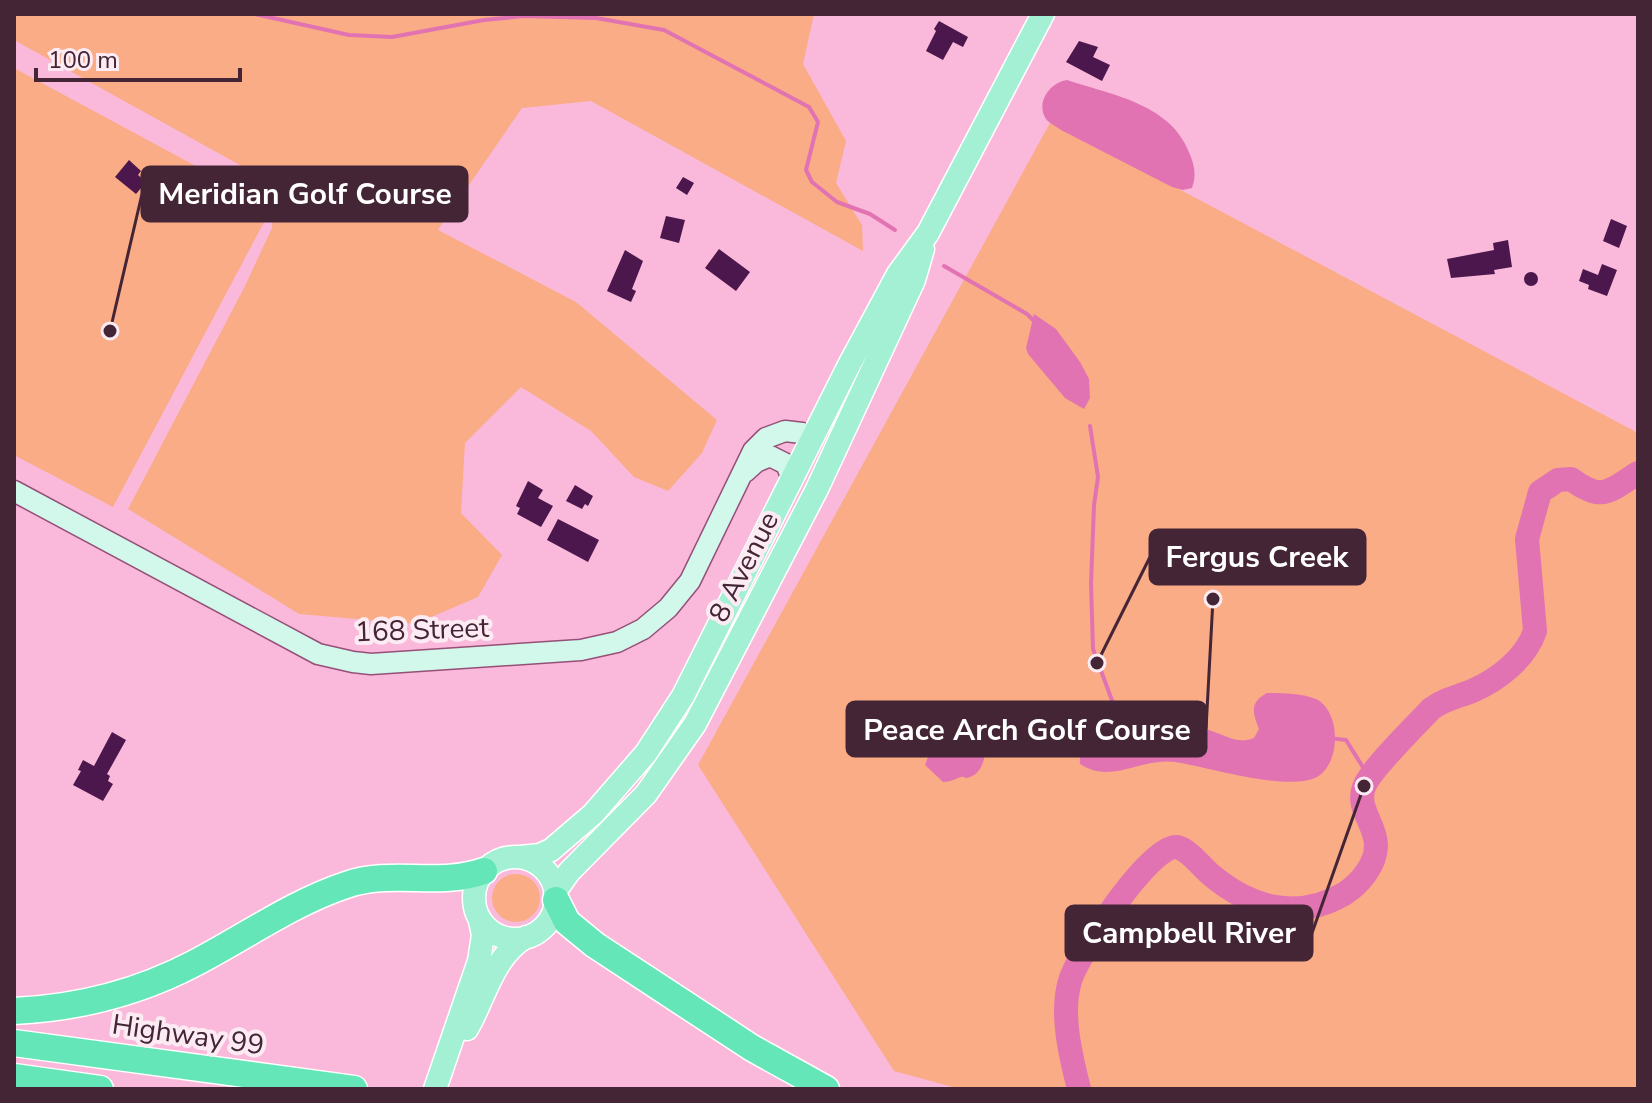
<svg xmlns="http://www.w3.org/2000/svg" width="1652" height="1103" viewBox="0 0 1652 1103" font-family="'Nunito Sans',sans-serif">
  <style>
    .green { fill: #f9ac86 }
    .water { fill: #e273b2 }
    .lines { fill: none; stroke-linecap: round; stroke-linejoin: round }
    .stream { stroke: #e273b2; stroke-width: 4 }
    .river { stroke: #e273b2; stroke-width: 24 }
    .building { fill: #4b174c }
    .secondary-casing { stroke: #964f77; stroke-width: 23 }
    .primary-casing { stroke: #fff; stroke-width: 25 }
    .motorway-casing { stroke: #fff; stroke-width: 29 }
    .secondary { stroke: #d1f8ea; stroke-width: 20 }
    .primary { stroke: #a3f0d4; stroke-width: 22 }
    .motorway { stroke: #65e6b8; stroke-width: 26 }
    .labels { text-anchor: middle; dominant-baseline: central; stroke-width: 8; stroke-linejoin: round; paint-order: stroke }
    .street-label { font-size: 28px; fill: #442536; stroke: #fcebf3 }
    .leader { fill: none; stroke: #442536; stroke-width: 3 }
    .callout-dot { fill: #442536; stroke: #fcebf3; stroke-width: 3 }
    .callout { fill: #442536; stroke: #442536; stroke-width: 3 }
    .callout-label { font-size: 30px; text-anchor: middle; font-weight: bold; fill: #fff }
  </style>
  <rect width="100%" height="100%" fill="#fab9db"/>
  <!-- green -->
  <path class="green" d="M14,14h800l-11,50 43,77 -10,42 26,42 1,26 -272,-150 -69,7 -84,122 138,72 141,118 -15,33 -34,38 -34,-14 -43,-46 -70,-44 -56,56 -4,70 41,42 -24,42 -63,27 -116,-10 -171,-105 116,-221 28,-60 4,-43 -262,-145z
    M14,68l258,139 -159,300 -99,-52z
    M1051,121l587,312v656h-678l-66,-18 -196,-306z
    M492 898a24 24 0 1 1 48 0a24 24 0 1 1-48 0Z"/>
  <!-- water -->
  <path class="water" d="M1067,80c48,16 106,24 124,77 4,11 5,20 1,31l-9,2 -11,-3 -111,-57c-4,-3 -12,-7 -15,-11 -11,-17 5,-37 21,-39z
    M1034,314l22,15 24,33 9,17 1,19 -6,11 -19,-11 -37,-44 -2,-6z
    M1267,693c15,0 35,0 49,6 26,13 25,67 -1,79 -31,13 -107,-11 -140,-16 -33,-5 -63,23 -95,2 -1,-13 3,-19 11,-28 12,-17 29,-35 51,-22 5,3 9,9 15,11 13,5 30,1 44,3 19,3 34,18 53,10l5,-9c-7,-17 -9,-27 8,-36z
    M972,741l13,6c1,12 -4,28 -18,31 -2,0 -4,-2 -6,-1 -7,2 -10,5 -18,5l-18,-17 4,-11 10,-8 13,4 6,-5z"/>
  <g class="lines">
    <!-- stream -->
    <path class="stream" d="M255,14l94,21 43,2 92,-17 40,-4 72,2 68,12 145,77 9,15 -12,48 6,12 25,20 33,12 25,16
      M944,266l83,48 7,7
      M1090,426l8,51 -4,28 -3,79 2,65 24,65
      M1329,738l17,2 23,37"/>
    <!-- river -->
    <path class="river" d="M1079,1089c-8,-32 -19,-75 -9,-108 7,-25 81,-138 107,-134 12,3 24,19 33,27 40,34 87,47 134,20 9,-6 16,-12 22,-21 28,-39 -13,-57 -2,-86 6,-17 52,-62 67,-78 13,-10 26,-12 41,-18 26,-11 54,-33 63,-60l-8,-92 13,-47 18,-12 13,-1c31,23 37,13 67,-6"/>
  </g>
  <!-- building -->
  <path class="building" d="M939,21l29,16 -5,10 -10,-5 -10,18 -17,-9 10,-20 -2,-2z
    M1079,41l19,6 -5,10 17,8 -8,16 -36,-19z
    M129,160l12,11 -3,4 8,7 -10,12 -21,-17z
    M683,177l11,6 -7,12 -11,-7z
    M666,216l19,4 -6,23 -19,-5z
    M1611,219l16,7 -8,22 -16,-7z
    M1508,240l4,27 -18,3 1,4 -44,4 -4,-19 47,-9 -1,-7z
    M719,249l31,23 -14,19 -31,-23z
    M625,250l18,11 -11,28 4,2 -5,11 -24,-11z
    M1602,264l15,6 -10,26 -19,-7 1,-4 -10,-4 4,-12 15,6z
    M1524 279a7 7 0 1 1 14 0a7 7 0 1 1-14 0Z
    M528,481l15,9 -5,8 15,8 -12,21 -24,-13 3,-6 -4,-2z
    M575,485l18,11 -5,10 -3,-2 -3,5 -16,-8z
    M558,519l41,21 -11,22 -41,-22z
    M112,732l14,8 -19,34 3,2 -2,5 5,3 -10,17 -30,-16 8,-14 -3,-1 5,-10 11,6z"/>
  <g class="lines">
    <!-- secondary casing -->
    <g class="secondary-casing">
      <path id="secondary" d="M745,472l11,-10 14,-6 16,8 6,15
        M14,491l304,163 35,8 18,2 210,-14 36,-8 26,-13 25,-21 22,-27 63,-130 13,-13 19,-7 17,2 10,5"/>
    </g>
    <!-- primary casing -->
    <g class="primary-casing">
      <path id="primary" d="M474 898a41 41 0 1 1 82 0a41 41 0 1 1-82 0Z
        M520,857l20,-2 11,-5 42,-36 53,-61 37,-57 165,-329 50,-93 30,-41 115,-219
        M555,892l14,-20 77,-78 49,-70 122,-235 97,-209 9,-31
        M467,1029c18,-31 26,-73 59,-92
        M435,1089l44,-128 4,-26 -3,-14"/>
    </g>
    <!-- motorway casing -->
    <g class="motorway-casing">
      <path id="motorway" d="M556,900l11,22 28,23 157,103 74,41
        M14,1011c64,-3 124,-18 181,-48 50,-26 97,-60 151,-78 45,-16 93,2 138,-14
        M14,1043l340,46
        M14,1077l86,12"/>
    </g>
    <!-- secondary -->
    <use href="#secondary" class="secondary"/>
    <!-- primary -->
    <use href="#primary" class="primary"/>
    <!-- motorway -->
    <use href="#motorway" class="motorway"/>
  </g>
  <g class="labels">
    <!-- street labels -->
    <g class="street-label">
      <text transform="translate(744 567) rotate(-63)">8 Avenue</text>
      <text transform="translate(422 630) rotate(-2)">168 Street</text>
      <text transform="translate(188 1035) rotate(8)">Highway 99</text>
    </g>
  </g>
  <!-- callouts -->
  <path class="leader" d="M110 331L142 194M1097 663L1150 557M1213 599L1206 729M1364 786L1312 933"/>
  <g class="callout-dot">
    <circle cx="110" cy="331" r="8"/>
    <circle cx="1097" cy="663" r="8"/>
    <circle cx="1213" cy="599" r="8"/>
    <circle cx="1364" cy="786" r="8"/>
  </g>
  <g class="callout">
    <rect x="142" y="167" width="325" height="54" rx="8"/>
    <rect x="1150" y="530" width="215" height="54" rx="8"/>
    <rect x="847" y="702" width="359" height="54" rx="8"/>
    <rect x="1066" y="906" width="246" height="54" rx="8"/>
  </g>
  <g class="callout-label">
    <text x="305" y="204">Meridian Golf Course</text>
    <text x="1257" y="567">Fergus Creek</text>
    <text x="1027" y="740">Peace Arch Golf Course</text>
    <text x="1189" y="943">Campbell River</text>
  </g>
  <!-- border -->
  <rect width="1652" height="1103" fill="none" stroke="#442536" stroke-width="32"/>
  <!-- scale -->
  <path d="M36 68v12h204v-12" fill="none" stroke="#442536" stroke-width="4"/>
  <text x="48" y="68" font-size="24" fill="#442536" stroke="#fcebf3" stroke-width="6" paint-order="stroke">100 m</text>
</svg>
